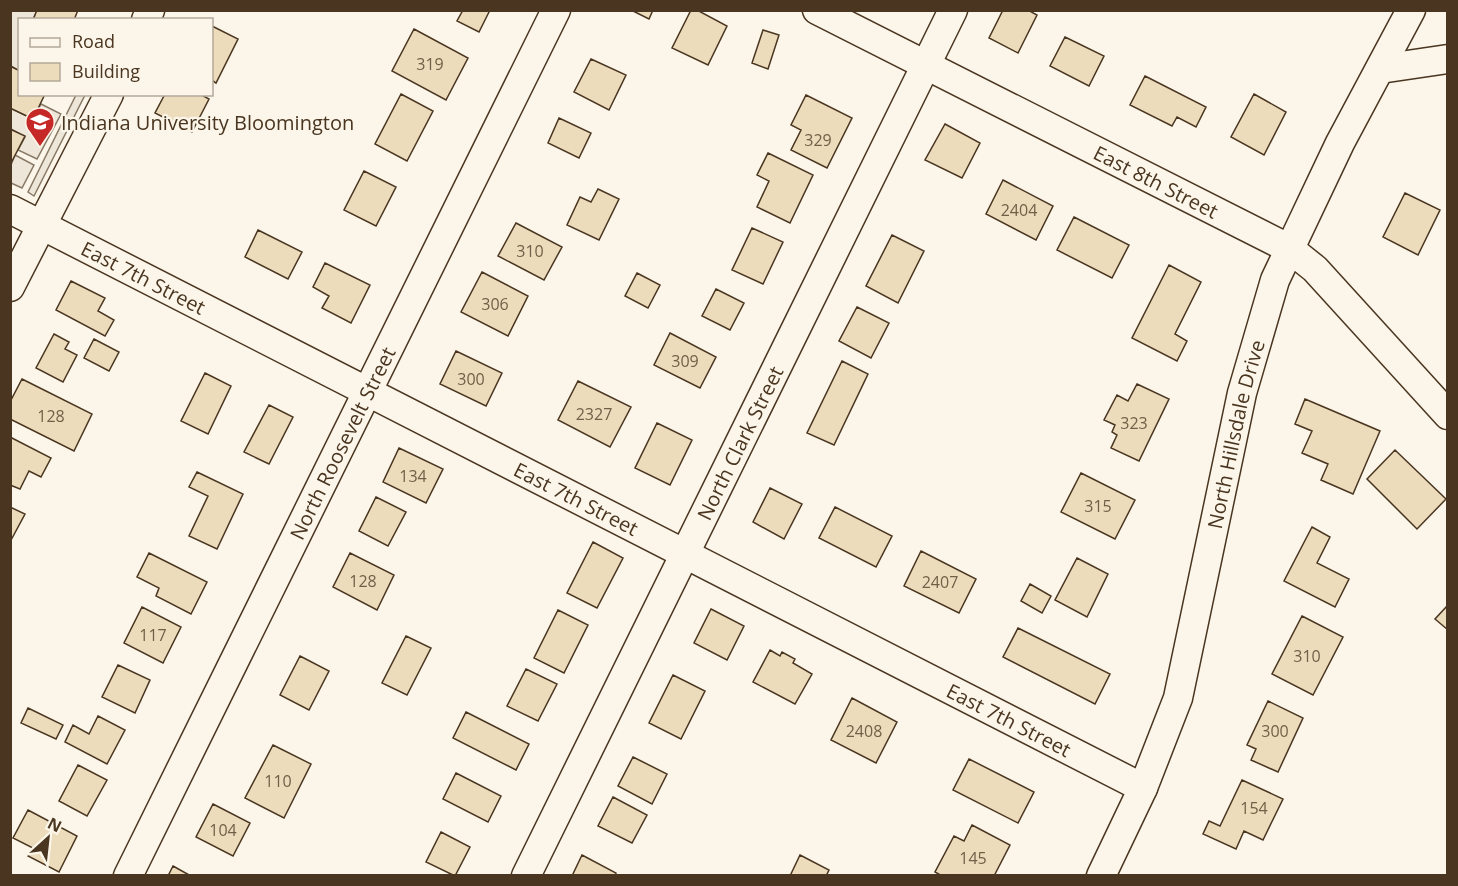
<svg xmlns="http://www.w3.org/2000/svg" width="1458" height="886" viewBox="0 0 1458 886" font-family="'Open Sans',sans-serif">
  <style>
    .green { fill: #ede6d9; stroke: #887966; stroke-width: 1.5 }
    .building { fill: #ecdcbc; stroke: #4a3520; stroke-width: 1.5 }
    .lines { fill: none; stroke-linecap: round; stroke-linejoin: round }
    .minor-casing { stroke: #4a3520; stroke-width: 31 }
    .minor { stroke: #fbf6e9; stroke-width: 28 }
    .labels { text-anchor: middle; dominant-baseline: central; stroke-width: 4.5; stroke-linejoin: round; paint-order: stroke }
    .number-label { font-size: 16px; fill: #725f47 }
    .poi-label { font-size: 20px; fill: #4a3520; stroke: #fbf6e9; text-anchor: start }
    .street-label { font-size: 20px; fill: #4a3520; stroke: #fbf6e9 }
  </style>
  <rect width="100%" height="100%" fill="#fbf6e9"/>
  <!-- green -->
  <path class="green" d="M10,11h27l-4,8 -13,1 -1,51 -8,-5z
    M76,95h9l-51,101 -6,-4z
    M41,104l20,10 -24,45 -19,-9 7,-13 -14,-8 -1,-21 23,11z
    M15,155l19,10 -12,23 -11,-5v-18z"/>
  <!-- building -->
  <path class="building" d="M37,10h41l-4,10h-41z
    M463,10h27l-11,22 -22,-11z
    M631,10h22l-4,9z
    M691,10h6l30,16 -19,39 -36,-17z
    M1003,10h25l9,5 -19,38 -29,-15z
    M212,26l26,13 -22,44 -4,-3z
    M414,29l54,29 -22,42 -54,-29z
    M763,30l16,5 -11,34 -16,-6z
    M1065,37l39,19 -15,30 -39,-20z
    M591,59l35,16 -17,35 -35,-18z
    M10,66l10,5v23h25l-12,25 -23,-11z
    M1145,76l61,31 -10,20 -19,-10 -5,9 -42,-21z
    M165,94h35l9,5 -17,33 -37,-19z
    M401,94l32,17 -26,50 -32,-17z
    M1254,94l32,18 -22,43 -33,-18z
    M806,95l46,23 -25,50 -36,-18 10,-20 -10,-5z
    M559,118l32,15 -12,25 -31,-15z
    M945,124l35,19 -18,35 -37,-18z
    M10,129l15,7 -15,29z
    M768,153l45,22 -23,48 -33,-16 12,-26 -12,-6z
    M364,171l32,16 -20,39 -32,-16z
    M1003,180l50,26 -17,34 -50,-26z
    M598,189l21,10 -20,41 -32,-15 13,-28 11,5z
    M1405,193l35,17 -22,45 -35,-18z
    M1074,217l55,28 -17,33 -55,-28z
    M516,223l46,24 -18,33 -46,-24z
    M752,228l31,14 -20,42 -31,-14z
    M258,230l44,22 -14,27 -43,-22z
    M892,235l32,16 -26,52 -32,-17z
    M325,263l45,22 -19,38 -29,-15 7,-12 -16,-9z
    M1169,265l32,17 -26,52 12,7 -10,20 -45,-23z
    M482,272l46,24 -20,40 -47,-24z
    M637,273l23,12 -12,23 -23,-12z
    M71,281l34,17 -7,13 16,9 -9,16 -49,-26z
    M716,289l28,14 -14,27 -28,-14z
    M857,307l32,16 -18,35 -32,-17z
    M670,333l46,24 -16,31 -46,-23z
    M54,334l15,8 -4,7 12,6 -14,27 -27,-14z
    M94,339l25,13 -10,19 -25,-13z
    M456,351l46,22 -16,33 -46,-22z
    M842,361l26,13 -34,71 -27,-12z
    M205,373l26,13 -23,48 -27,-13z
    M22,379l70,35 -18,37 -64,-32v-17z
    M578,381l53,26 -21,40 -52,-27z
    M1137,384l32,15 -30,62 -28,-13 6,-13 -5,-3 3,-7 -11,-5 13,-25 11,6z
    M1305,399l75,32 -27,63 -32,-14 7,-16 -26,-11 10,-22 -17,-7z
    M269,405l24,12 -24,47 -25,-12z
    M657,423l35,17 -22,45 -35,-17z
    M10,437l41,21 -10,19 -12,-6 -9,18 -10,-4z
    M399,448l44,21 -17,34 -43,-21z
    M1395,450l51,49 -29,30 -50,-50z
    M197,472l46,22 -26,55 -28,-13 19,-40 -19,-9z
    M1081,473l54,27 -20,39 -54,-27z
    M770,488l32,16 -18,35 -31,-17z
    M376,497l30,15 -18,34 -29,-15z
    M10,507l15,7 -15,28z
    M835,507l57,29 -16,31 -57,-29z
    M1312,527l18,10 -13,26 32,16 -14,28 -51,-26z
    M593,542l30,16 -26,50 -30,-15z
    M921,551l55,28 -17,34 -55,-27z
    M149,553l58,29 -16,32 -35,-18 3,-8 -22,-11z
    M350,553l44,22 -17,35 -44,-23z
    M1077,558l31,16 -21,43 -32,-17z
    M1030,584l21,12 -9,17 -21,-12z
    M1448,605v25l-13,-11z
    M142,607l39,20 -18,36 -39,-20z
    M711,609l33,17 -17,34 -33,-17z
    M558,610l30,15 -24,48 -30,-15z
    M1302,616l41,21 -30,58 -41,-21z
    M1018,628l92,46 -15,30 -92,-47z
    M406,636l25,12 -24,47 -25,-12z
    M770,650l10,6 2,-4 13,7 -2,4 19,11 -17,30 -42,-22z
    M300,656l29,15 -20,39 -29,-15z
    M118,665l32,15 -15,33 -33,-16z
    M526,669l31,15 -19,37 -31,-15z
    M673,675l32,16 -24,48 -32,-16z
    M852,698l45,24 -21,41 -45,-23z
    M1268,701l35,17 -25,54 -27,-12 5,-11 -9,-4z
    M28,708l35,17 -7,14 -35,-16z
    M466,712l63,32 -13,26 -63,-32z
    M98,716l27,14 -18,34 -42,-22 8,-17 16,9z
    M273,745l38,19 -27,54 -39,-20z
    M633,757l34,17 -15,30 -34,-18z
    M969,759l65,33 -16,31 -65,-33z
    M78,765l29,15 -20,36 -28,-15z
    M456,773l45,23 -13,26 -45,-23z
    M1242,780l41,19 -20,41 -19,-9 -8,18 -33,-15 6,-13 11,5z
    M613,797l34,18 -15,28 -34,-17z
    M213,804l37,19 -17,33 -37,-19z
    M28,810l49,26 -18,36 -31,-16 5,-8 -20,-10z
    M972,825l38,20 -16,31h-52l-7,-4 19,-36 10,5z
    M441,832l29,15 -15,29 -29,-14z
    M582,855l34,18 -1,3h-43z
    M800,855l29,15 -3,6h-36z
    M173,866l18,10h-23z"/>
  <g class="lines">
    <!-- minor casing -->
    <g class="minor-casing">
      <g id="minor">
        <path id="s1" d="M817,10l473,239 25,20 133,146"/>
        <path d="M146,20l4,-10"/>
        <path d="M1380,69l68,-10"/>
        <path id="s2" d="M10,209l1133,579"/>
        <path d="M10,287l99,-193"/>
        <path id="s3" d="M128,876l428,-866"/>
        <path id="s4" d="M526,876l427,-866"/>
        <path id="s5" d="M1101,876l42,-88 35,-90 64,-305 33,-113 65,-137 71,-133"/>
      </g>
    </g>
    <!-- minor -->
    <use href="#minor" class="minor"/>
  </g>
  <!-- icons -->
  <defs>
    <g id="university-pin" transform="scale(1.5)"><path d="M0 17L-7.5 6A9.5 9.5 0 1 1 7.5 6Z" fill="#c62828" stroke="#fbf6e9"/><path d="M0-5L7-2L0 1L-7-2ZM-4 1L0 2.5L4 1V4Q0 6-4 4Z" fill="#fff"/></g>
  </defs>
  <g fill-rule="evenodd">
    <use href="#university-pin" x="40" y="122"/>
  </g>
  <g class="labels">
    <!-- number labels -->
    <g class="number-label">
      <text x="430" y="64">319</text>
      <text x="818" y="140">329</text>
      <text x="1019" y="210">2404</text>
      <text x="530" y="251">310</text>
      <text x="495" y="304">306</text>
      <text x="685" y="361">309</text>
      <text x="471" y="379">300</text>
      <text x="594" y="414">2327</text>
      <text x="51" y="416">128</text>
      <text x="1134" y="423">323</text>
      <text x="413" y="476">134</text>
      <text x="1098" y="506">315</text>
      <text x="363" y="581">128</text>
      <text x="940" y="582">2407</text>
      <text x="153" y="635">117</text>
      <text x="1307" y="656">310</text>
      <text x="864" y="731">2408</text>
      <text x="1275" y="731">300</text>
      <text x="278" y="781">110</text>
      <text x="1254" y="808">154</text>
      <text x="223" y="830">104</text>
      <text x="973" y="858">145</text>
    </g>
    <!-- poi labels -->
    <g class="poi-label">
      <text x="61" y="122">Indiana University Bloomington</text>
    </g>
    <!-- street labels -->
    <g class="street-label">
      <text stroke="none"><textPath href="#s1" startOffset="380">East 8th Street</textPath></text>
      <text stroke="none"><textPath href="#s2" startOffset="150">East 7th Street</textPath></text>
      <text stroke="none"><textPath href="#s5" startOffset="464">North Hillsdale Drive</textPath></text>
      <text stroke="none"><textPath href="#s3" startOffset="483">North Roosevelt Street</textPath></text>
      <text stroke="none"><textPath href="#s4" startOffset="483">North Clark Street</textPath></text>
      <text stroke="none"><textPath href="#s2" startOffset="636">East 7th Street</textPath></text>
      <text stroke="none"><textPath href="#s2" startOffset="1122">East 7th Street</textPath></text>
    </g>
  </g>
  <!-- border -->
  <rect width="1458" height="886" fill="none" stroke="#4a3520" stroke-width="24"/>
  <!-- legend -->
  <rect x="18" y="18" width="195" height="78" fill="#fbf6e9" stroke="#b4a999" stroke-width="1.5"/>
  <rect x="30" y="38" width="30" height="9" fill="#fbf6e9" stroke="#b4a999" stroke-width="1.5"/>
  <text x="72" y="48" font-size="18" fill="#4a3520">Road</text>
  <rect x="30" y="63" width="30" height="18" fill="#ecdcbc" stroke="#b4a999" stroke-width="1.5"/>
  <text x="72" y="78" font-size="18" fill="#4a3520">Building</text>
  <!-- north arrow -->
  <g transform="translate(48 838) rotate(27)" stroke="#fbf6e9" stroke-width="4.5" paint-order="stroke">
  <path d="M0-4.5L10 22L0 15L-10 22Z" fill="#4a3520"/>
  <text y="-9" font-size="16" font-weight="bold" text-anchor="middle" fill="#4a3520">N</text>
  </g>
</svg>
